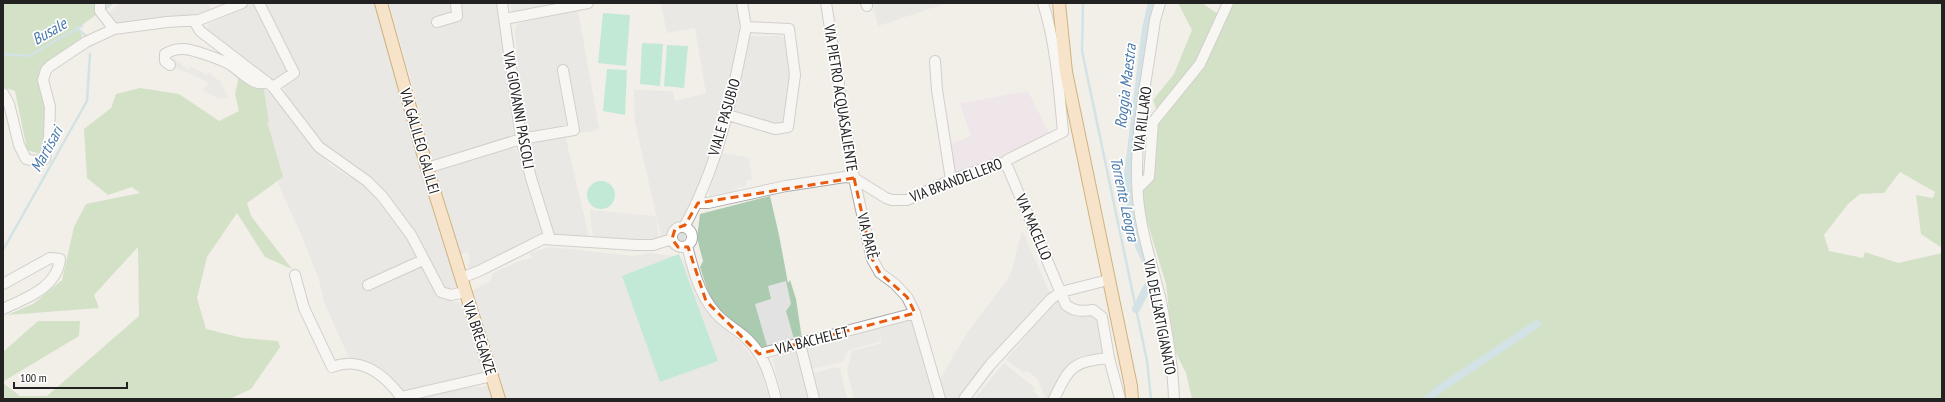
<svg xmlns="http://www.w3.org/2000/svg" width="1945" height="402" viewBox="0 0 1945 402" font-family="'PT Sans Narrow',sans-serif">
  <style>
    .residential { fill: #e0dfdf }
    .industrial { fill: #ebdbe8 }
    .forest { fill: #add19e }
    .cemetery { fill: #aacbaf }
    .pitch { fill: #88e0be }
    .parking { fill: #e2e2e2 }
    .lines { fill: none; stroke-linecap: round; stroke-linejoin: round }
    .stream { stroke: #aad3df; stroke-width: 2.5 }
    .canal { stroke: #aad3df; stroke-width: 8 }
    .minor-casing { stroke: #a9a9a9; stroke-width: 12 }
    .major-casing { stroke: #a06b00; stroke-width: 14 }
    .minor { stroke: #fff; stroke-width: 10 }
    .major { stroke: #fcd6a4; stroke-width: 12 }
    .marked { fill: none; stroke: #e8590c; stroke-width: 3; stroke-dasharray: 8 5; stroke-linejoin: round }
    .labels { text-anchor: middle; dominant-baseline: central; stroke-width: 3.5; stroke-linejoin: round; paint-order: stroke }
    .street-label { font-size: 15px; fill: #222; stroke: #fff }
    .water-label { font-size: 16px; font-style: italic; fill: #4a7aab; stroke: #fff }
  </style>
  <rect width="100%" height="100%" fill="#f2efe9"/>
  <!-- residential -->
  <path class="residential" d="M120,3h88l3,8 -9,4 -82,11 -11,-13z
    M252,3h124l82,287 -12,4 -39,-71 -82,-74 -37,-50 -7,-19 -6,3 -65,-50 -3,-5 1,-4z
    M389,3h109l16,137 -81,25 -9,-29 -2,-17z
    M510,3h55l-53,10z
    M661,3h77l1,12v22l-3,2 -1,11 3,4 -18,71 -33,100 -3,19 -6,-1 -6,3 -9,-1 -28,-123 -1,-32 39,1 2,10 31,-8 -11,-65 -28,5z
    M873,3h74l-69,23z
    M578,11l21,117 -5,3 -29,4 24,102 -35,-1 -8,-31 -10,-25 -12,-47 -8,-90 -1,-13 2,-5 5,-3z
    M751,36h30l5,4 6,29 -7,55 -3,3 -50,-14 11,-40 4,-34z
    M259,87l5,1 12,9 30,42 23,25 20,13 4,1 17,13 35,43 36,65 23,4 20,62 -2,2 2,8 -80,19 -2,-3 -3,1 -13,-10 -34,-17 -28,-63 -5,-22 -18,-46 -23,-50 1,-4 -10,-29z
    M510,148l6,1 8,27 22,54 -5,8 -62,30 -1,-2 -9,3 -2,-5 3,-1 -2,-11 -9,3 -24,-83z
    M1022,230l28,64 -87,105h-23l-3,-15 30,-51 39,-51 6,-12z
    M550,247l84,9 16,-3 31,4 5,8 16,40 17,19 21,18 21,26 8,31h-267l-24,-82 2,-3 -3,-12 -4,-1 -2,-10 19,-10 3,-8 24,-11 15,-4 -3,-5z
    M1057,302l5,4 34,11 3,5 10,39 -28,3 -27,35h-8l-8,-19 -9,-8h-6l-17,-12 47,-57z
    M910,317l3,2 22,80h-81l-7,-29 5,-19 30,-8 -4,-16z
    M794,350l4,3 14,46h-29l-10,-38 2,-4z
    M1004,363l31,25 -2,2 7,9h-66z
    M835,367l5,1 7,31h-28l-5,-26z
    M488,386l7,13h-73l35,-10z"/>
  <!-- industrial -->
  <path class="industrial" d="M1028,91l22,44 -10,12 -86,27 -6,-29 23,-9 -12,-35 2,2z"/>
  <!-- forest -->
  <path class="forest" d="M3,3h106l-6,7 -24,17 5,16 -39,23 5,69 -6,20 -17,-5 -12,-59 -12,-4z
    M1178,3h24l16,11 -11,38 -50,59 -4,-11 21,-26 18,-44z
    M1228,3h714v245l-21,-14 -5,-39 17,3 2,-6 -35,-20 -16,21 -24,1 -12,10 -24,31 5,16 34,7 2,-6 33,11 44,-10v146h-750l-6,-26 -13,-26 -7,-63 -22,-73 -4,-36 14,-15 2,-42 52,-59z
    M239,76l24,8 6,38 -2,-1 16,56 -36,26 4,13 41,53 -27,-12 -28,-44 -30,44 -10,41 9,31 37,9 35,3 2,6 -29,42 -21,10h-227v-16l17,13h27l92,-80 -1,-69 -44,48 5,13 -92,7 26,-11 29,-24 12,-53 12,-23 54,-11 -8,-6 -24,8 -21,-17 -3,-49 27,-21 5,-14 24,-6 39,6 40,27 20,-10 -4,-17z
    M38,321h42l-1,15 -75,45 -1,-29z"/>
  <!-- cemetery -->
  <path class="cemetery" d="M770,196l9,39 9,48 2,-3 6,19 6,40 -36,10 -6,-2c-15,-14 -35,-27 -46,-45 -7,-11 -10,-23 -14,-35l3,-6 -6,-23 3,-24z"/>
  <!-- pitch -->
  <path class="pitch" d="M603,13l27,2 -4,51 -28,-3z
    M642,43l21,1 -3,42 -20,-2z
    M667,45l21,1 -4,42 -20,-2z
    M607,69l20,1 -2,45 -22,-4z
    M587 195a14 14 0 1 1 28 0a14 14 0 1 1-28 0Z
    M679,254l39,107 -58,21 -38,-106z"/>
  <!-- parking -->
  <path class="parking" d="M173,57l15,13 5,-3 13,8 3,-2 11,8 8,16 -9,2 -16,-8 5,-9 -38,-17z
    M722,153l27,5 3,21 -6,2v5l-9,2v5l-24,6 -4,-3v-4z
    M590,210l66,6 3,23 -15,5 -51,-6z
    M786,281l5,23 -5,7 8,28 -27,7 -12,-42 16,-5 -3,-13z
    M877,326l4,15 -34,10 -4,11 -31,7 -6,-23z"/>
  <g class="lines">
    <!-- stream -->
    <path class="stream" d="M1083,3l-1,48 65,310 4,38
      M106,8l6,-5
      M77,28l9,8
      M3,54l26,2 53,-30
      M3,250l84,-149 3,-47"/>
    <!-- canal -->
    <path class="canal" d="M1136,309l17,-33 -14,-30 -12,-62 19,-155 6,-26
      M1429,399l9,-9 99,-66"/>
    <!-- minor casing -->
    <g class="minor-casing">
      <path id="minor" d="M100,3v8l14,18
        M259,3l35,70 -21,14
        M502,3l19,136 10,39 19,61
        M826,3l28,175 18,81 8,14 15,11 12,13 8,16
        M866,3l1,3
        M1160,3l-5,17c-8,59 -22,119 -17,178 3,34 14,66 22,99 7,33 13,68 14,102
        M505,19l83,-16
        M194,21l6,10 73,56 46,60 48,34 15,15 29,39 30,57 10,3 14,-3
        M437,22l20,-6 -1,-13
        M935,61l2,29 14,90
        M170,65l-5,-4v-7c5,-3 11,-5 17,-5 8,-1 40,11 47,15 11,6 24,24 38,18
        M3,93l6,11 10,41 7,14 8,2 11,-2 4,-22 1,-30 -7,-27 3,-10 4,-4 36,-24 28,-13 53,-7 32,-2 43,-17
        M728,115l47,14 13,-2 7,-52 -6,-46 -43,-2
        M1004,164l4,4 58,137c9,7 16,6 27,5l9,7 7,41 11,41
        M427,168l94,-29 53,-9 -11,-60
        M1138,188l11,-11 4,-55 47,-58 28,-61
        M698,203h10l78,-17 59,-9 9,1 32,20 6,2h15l44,-20 49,-17 4,1 3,-4 56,-28c-4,-43 -7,-88 -20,-129
        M672 237a10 10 0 1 1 20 0a10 10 0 1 1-20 0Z
        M684,227c33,-58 47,-125 60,-190l2,-10 -4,-24
        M687,246c6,23 12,47 27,65 8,11 21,17 31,26 19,17 25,38 31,62
        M295,275l9,33 28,59c28,-11 52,7 69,30l91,-21
        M461,278l18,-7 64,-32 93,6h17l19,-6
        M3,284l47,-26 10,1c-3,29 -34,39 -57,50
        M368,285l55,-25
        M800,344l14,55
        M759,354l156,-41 25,86
        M964,399l26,-34 61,-66 10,-7 47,-12
        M1054,399c16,-33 18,-37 55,-41"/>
    </g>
    <!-- major casing -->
    <g class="major-casing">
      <path id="major" d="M381,3l46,165 72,231
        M1059,3l7,69 65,314 1,13"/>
    </g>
    <!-- minor -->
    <use href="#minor" class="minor"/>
    <!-- major -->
    <use href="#major" class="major"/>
  </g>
  <!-- marked area -->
  <path d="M0 0H1945V402H0ZM854,178l18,81 8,14 27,24 8,16 -156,41 -53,-53 -18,-54h-10l-6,-8 3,-10 10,-4 13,-22z" fill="#f2efe9" fill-opacity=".55" fill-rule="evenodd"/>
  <path class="marked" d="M854,178l18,81 8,14 27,24 8,16 -156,41 -53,-53 -18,-54h-10l-6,-8 3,-10 10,-4 13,-22z"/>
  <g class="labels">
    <!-- street labels -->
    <g class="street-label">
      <text transform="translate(841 98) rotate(81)">VIA PIETRO ACQUASALIENTE</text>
      <text transform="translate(519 110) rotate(80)">VIA GIOVANNI PASCOLI</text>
      <text transform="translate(724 117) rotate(-74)">VIALE PASUBIO</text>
      <text transform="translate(1142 119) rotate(-83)">VIA RILLARO</text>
      <text transform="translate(420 141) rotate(74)">VIA GALILEO GALILEI</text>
      <text transform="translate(956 180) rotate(-21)">VIA BRANDELLERO</text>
      <text transform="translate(1034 227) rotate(67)">VIA MACELLO</text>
      <text transform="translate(868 236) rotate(76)">VIA PARÈ</text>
      <text transform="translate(1160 317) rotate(79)">VIA DELL'ARTIGIANATO</text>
      <text transform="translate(480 338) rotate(72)">VIA BREGANZE</text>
      <text transform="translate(812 340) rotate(-14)">VIA BACHELET</text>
    </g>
    <!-- water labels -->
    <g class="water-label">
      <text transform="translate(49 31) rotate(-30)">Busale</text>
      <text transform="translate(1125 86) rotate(-83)">Roggia Maestra</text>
      <text transform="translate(46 149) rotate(-61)">Martisari</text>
      <text transform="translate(1125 199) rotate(78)">Torrente Leogra</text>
    </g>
  </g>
  <!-- border -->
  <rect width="1945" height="402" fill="none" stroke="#222222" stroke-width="8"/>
  <!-- scale -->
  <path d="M14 382v6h113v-6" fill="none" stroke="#222222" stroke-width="2"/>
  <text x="20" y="382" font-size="12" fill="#222222" stroke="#ffffff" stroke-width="3" paint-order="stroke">100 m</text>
</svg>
